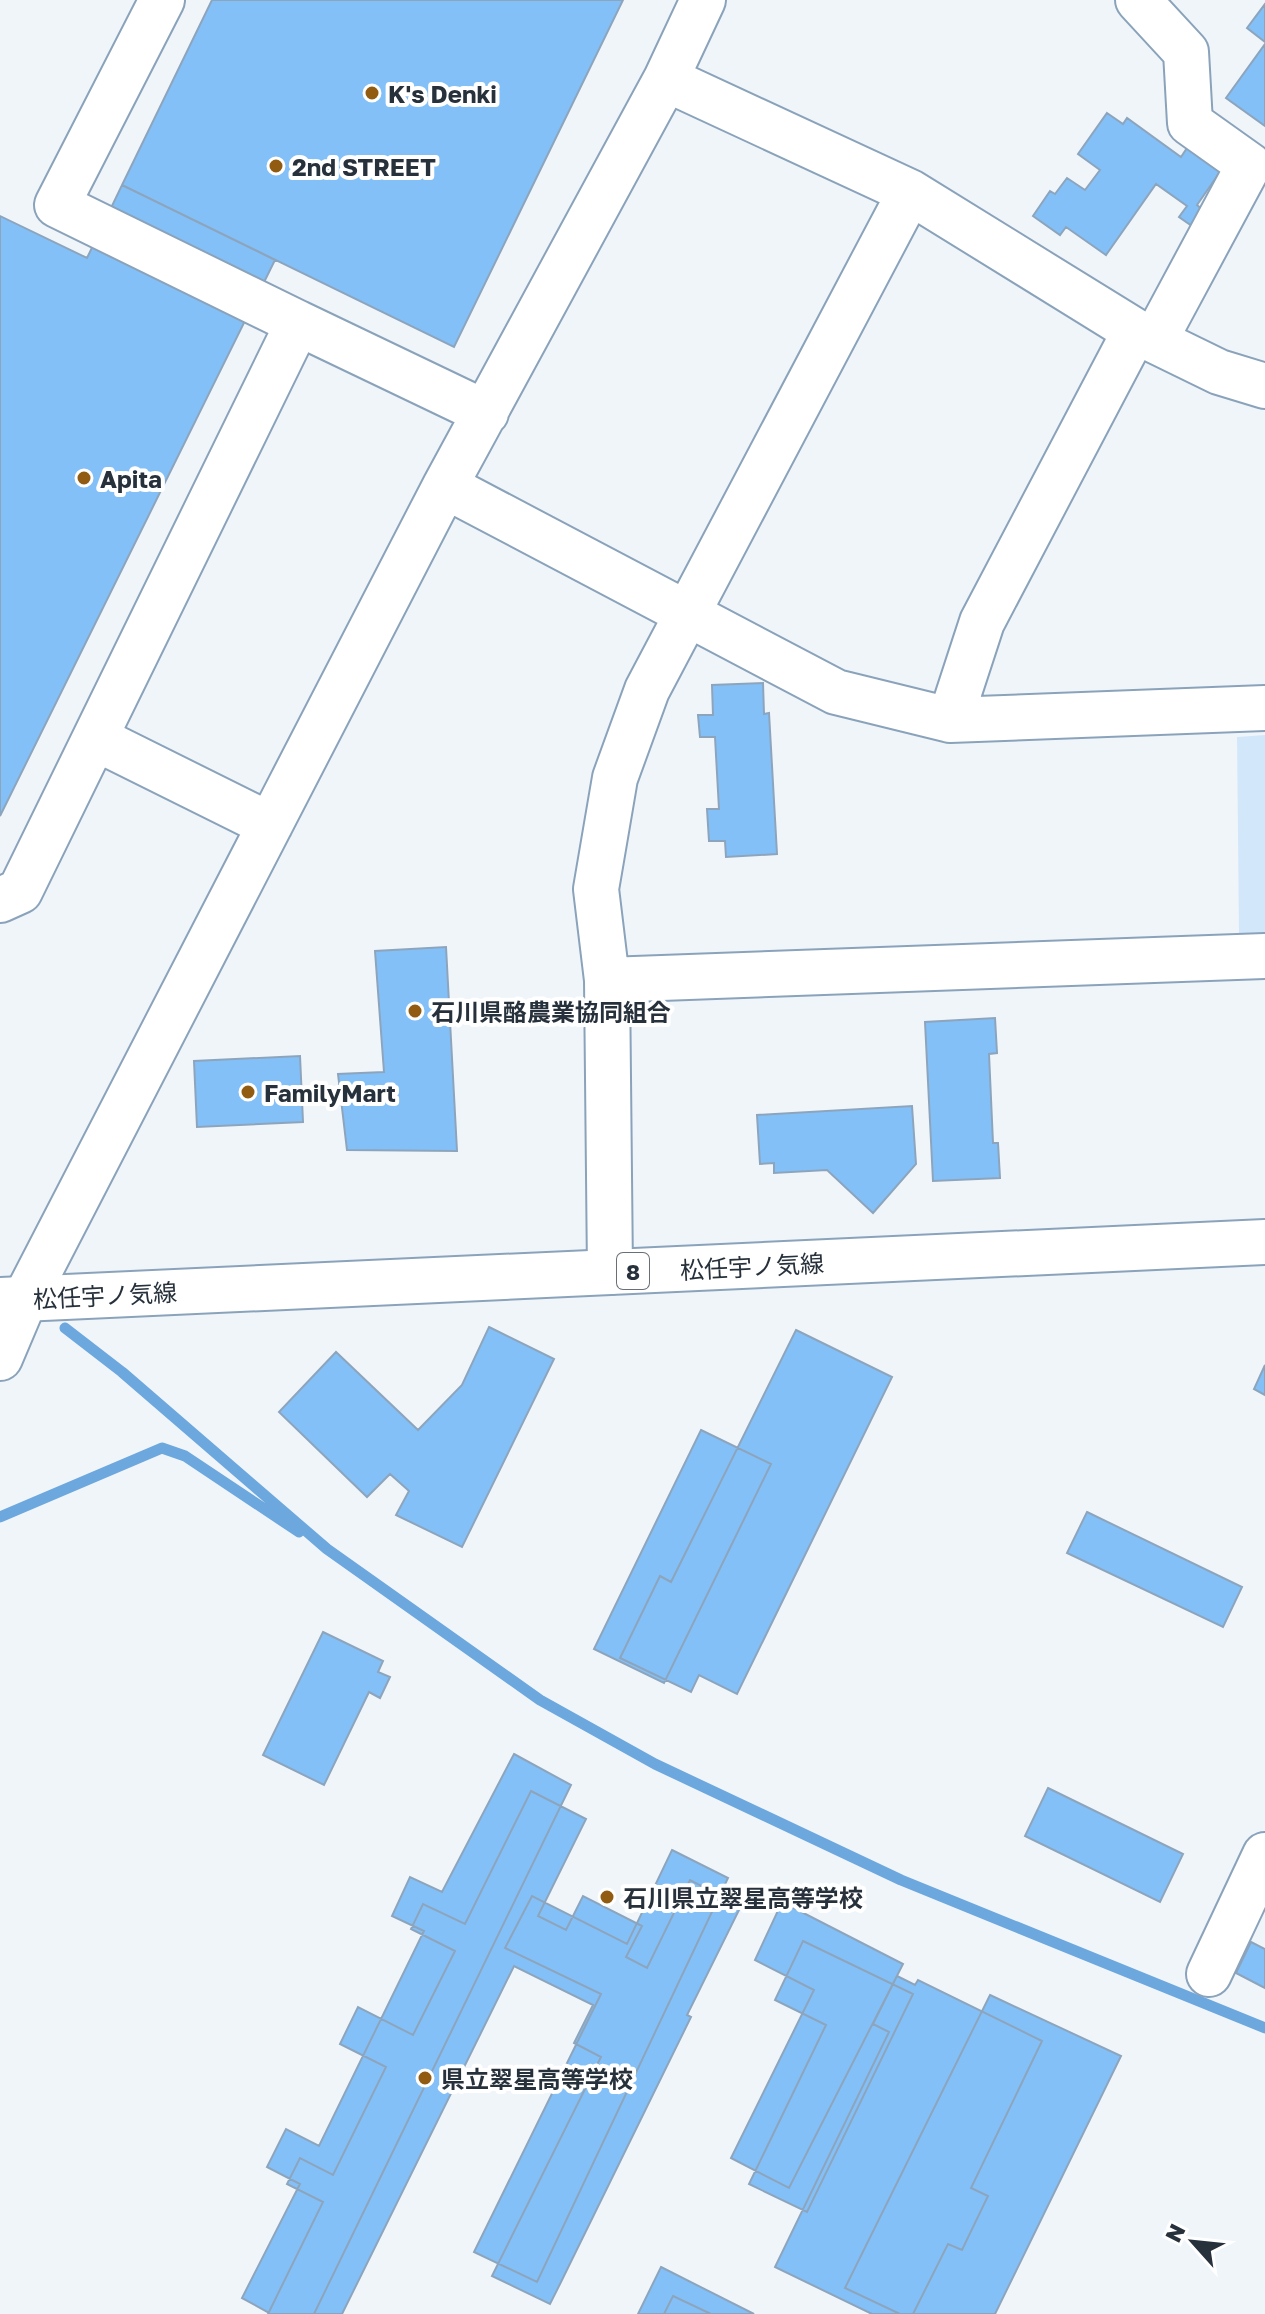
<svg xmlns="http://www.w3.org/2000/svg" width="1265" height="2314" viewBox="0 0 1265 2314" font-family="'Golos Text','Noto Sans JP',sans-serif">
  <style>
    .green { fill: #d3e7fb }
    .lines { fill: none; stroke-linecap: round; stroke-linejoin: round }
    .stream { stroke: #6ca7de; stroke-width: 11 }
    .building { fill: #84c0f8; stroke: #8ca5bd; stroke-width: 2 }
    .minor-casing { stroke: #8aa3bb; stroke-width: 48 }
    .major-casing { stroke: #8aa3bb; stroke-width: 48 }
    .minor { stroke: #fff; stroke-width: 44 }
    .major { stroke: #fff; stroke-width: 44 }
    .poi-dot { fill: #915b11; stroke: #fff; stroke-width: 3 }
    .labels { text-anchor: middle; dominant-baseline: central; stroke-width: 8; stroke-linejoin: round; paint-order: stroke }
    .shield { fill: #fff; stroke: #686f76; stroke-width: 2 }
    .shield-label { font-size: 22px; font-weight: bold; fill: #27313b }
    .poi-label { font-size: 24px; font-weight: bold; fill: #27313b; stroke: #fff; text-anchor: start }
    .street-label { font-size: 24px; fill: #27313b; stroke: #fff }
  </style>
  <rect width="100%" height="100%" fill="#f0f5fa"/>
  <!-- green -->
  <path class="green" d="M1265,735v199l-26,1 -2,-198z"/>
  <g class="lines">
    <!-- stream -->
    <path class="stream" d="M65,1328l57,44 205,177 213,151 115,64 246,116 364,148
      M0,1517l162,-69 23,8 114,76"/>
  </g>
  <!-- building -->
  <path class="building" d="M212,0h411l-169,347 -332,-162z
    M1265,4v38l-18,-14z
    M1265,44v82l-39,-28z
    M1107,113l16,11 4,-6 54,39 6,-9 33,24 -23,33 6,5 -11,16 -13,-9 8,-11 -31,-22 -50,71 -40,-28 -6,8 -27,-19 17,-25 5,3 12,-16 18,12 15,-20 -22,-16z
    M122,185l153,75 -275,556v-600l87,42z
    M763,683l1,31 5,-1 8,141 -51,3 -1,-16h-16l-2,-32h12l-4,-72h-15l-2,-22h15l-1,-30z
    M446,947l11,204 -110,-1 -9,-76 46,-2 -9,-121z
    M995,1018l2,35 -8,1 4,89h5l2,35 -67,3 -8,-159z
    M300,1056l3,66 -106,5 -3,-66z
    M912,1106l4,58 -43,49 -46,-43 -53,3v-10l-14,1 -3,-49z
    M489,1327l65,32 -92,188 -66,-32 13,-24 -19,-17 -23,23 -88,-85 57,-60 82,78 44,-45z
    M796,1330l96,47 -155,317 -38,-19 -8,17 -71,-34 40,-82 11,6z
    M1265,1365v30l-11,-6z
    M701,1430l70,34 -107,219 -70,-34z
    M1087,1512l155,75 -19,40 -156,-74z
    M323,1632l60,29 -5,11 12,5 -10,21 -11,-6 -45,93 -61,-30z
    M514,1754l57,31 -257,529h-43l-29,-16 58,-114 -33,-17 19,-38 33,17 105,-215 -32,-15 18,-39 32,15z
    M1048,1788l135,66 -23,48 -135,-66z
    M531,1791l55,28 -48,97 28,14 17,-34 59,30 -16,31 21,11 43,-88 51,26 -54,109 4,2 -131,267 -10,20 -58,-28 109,-219 -27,-14 19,-38 -79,-39 -172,348h-74l55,-112 -36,-18 13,-26 33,17 53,-108 -46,-23 18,-37 55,28 42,-84 -44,-22 12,-25 42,20z
    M672,1850l56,28 -191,404 -63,-30 127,-258 -96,-46 27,-52 95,48z
    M782,1902l121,62 -114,224 -58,-30 83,-168 -59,-30z
    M803,1941l110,53 -106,218 -58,-28 77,-159 -51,-25z
    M1251,1942l14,7v39l-29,-15z
    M897,1976l18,9 3,-5 124,61 -71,147 17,8 -26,54 -14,-6 -35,70h-41l-97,-47 114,-235 -16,-8z
    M990,1995l131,61 -126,258h-95l-55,-26z
    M661,2267l93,47h-116z
    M673,2296l38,18h-47z"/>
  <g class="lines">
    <!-- minor casing -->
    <g class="minor-casing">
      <path id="minor" d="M162,0l-105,205 241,118
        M1138,0l48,52 4,71 59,42 -94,175
        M666,79l244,113 225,139 84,41 46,14
        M910,192l-263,498 -32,88 -19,111 11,91 658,-24
        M445,486l391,206 114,28 315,-12
        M950,720l32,-98 153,-291
        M95,738l175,87
        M0,900l20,-9 278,-568 188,90
        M607,980l3,292
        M0,1358l25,-59 420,-813 221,-407 37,-79
        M1209,1974l56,-119"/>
    </g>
    <!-- major casing -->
    <g class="major-casing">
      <path id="major" d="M0,1300l1265,-58"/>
    </g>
    <!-- minor -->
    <use href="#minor" class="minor"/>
    <!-- major -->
    <use href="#major" class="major"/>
  </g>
  <!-- markers -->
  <g class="poi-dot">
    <circle cx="372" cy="93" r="8"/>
    <circle cx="276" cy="166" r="8"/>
    <circle cx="84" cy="478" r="8"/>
    <circle cx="415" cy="1011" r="8"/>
    <circle cx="248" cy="1092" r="8"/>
    <circle cx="607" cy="1897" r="8"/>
    <circle cx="425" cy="2078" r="8"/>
  </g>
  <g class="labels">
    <!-- shield labels -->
    <rect class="shield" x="617" y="1253" width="32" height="36" rx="6"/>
    <g class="shield-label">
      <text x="633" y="1271">8</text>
    </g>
    <!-- poi labels -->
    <g class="poi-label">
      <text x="388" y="93">K's Denki</text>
      <text x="292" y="166">2nd STREET</text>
      <text x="100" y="478">Apita</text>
      <text x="431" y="1011">石川県酪農業協同組合</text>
      <text x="264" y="1092">FamilyMart</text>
      <text x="623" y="1897">石川県立翠星高等学校</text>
      <text x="441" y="2078">県立翠星高等学校</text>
    </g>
    <!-- street labels -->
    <g class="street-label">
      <text transform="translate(752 1266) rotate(-3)">松任宇ノ気線</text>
      <text transform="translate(105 1295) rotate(-3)">松任宇ノ気線</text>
    </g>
  </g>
  <!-- north arrow -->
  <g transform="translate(1193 2242) rotate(297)" stroke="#ffffff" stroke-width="6" paint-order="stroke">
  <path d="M0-6L14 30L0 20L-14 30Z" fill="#27313b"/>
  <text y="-12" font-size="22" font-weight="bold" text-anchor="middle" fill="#27313b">N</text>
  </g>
</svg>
